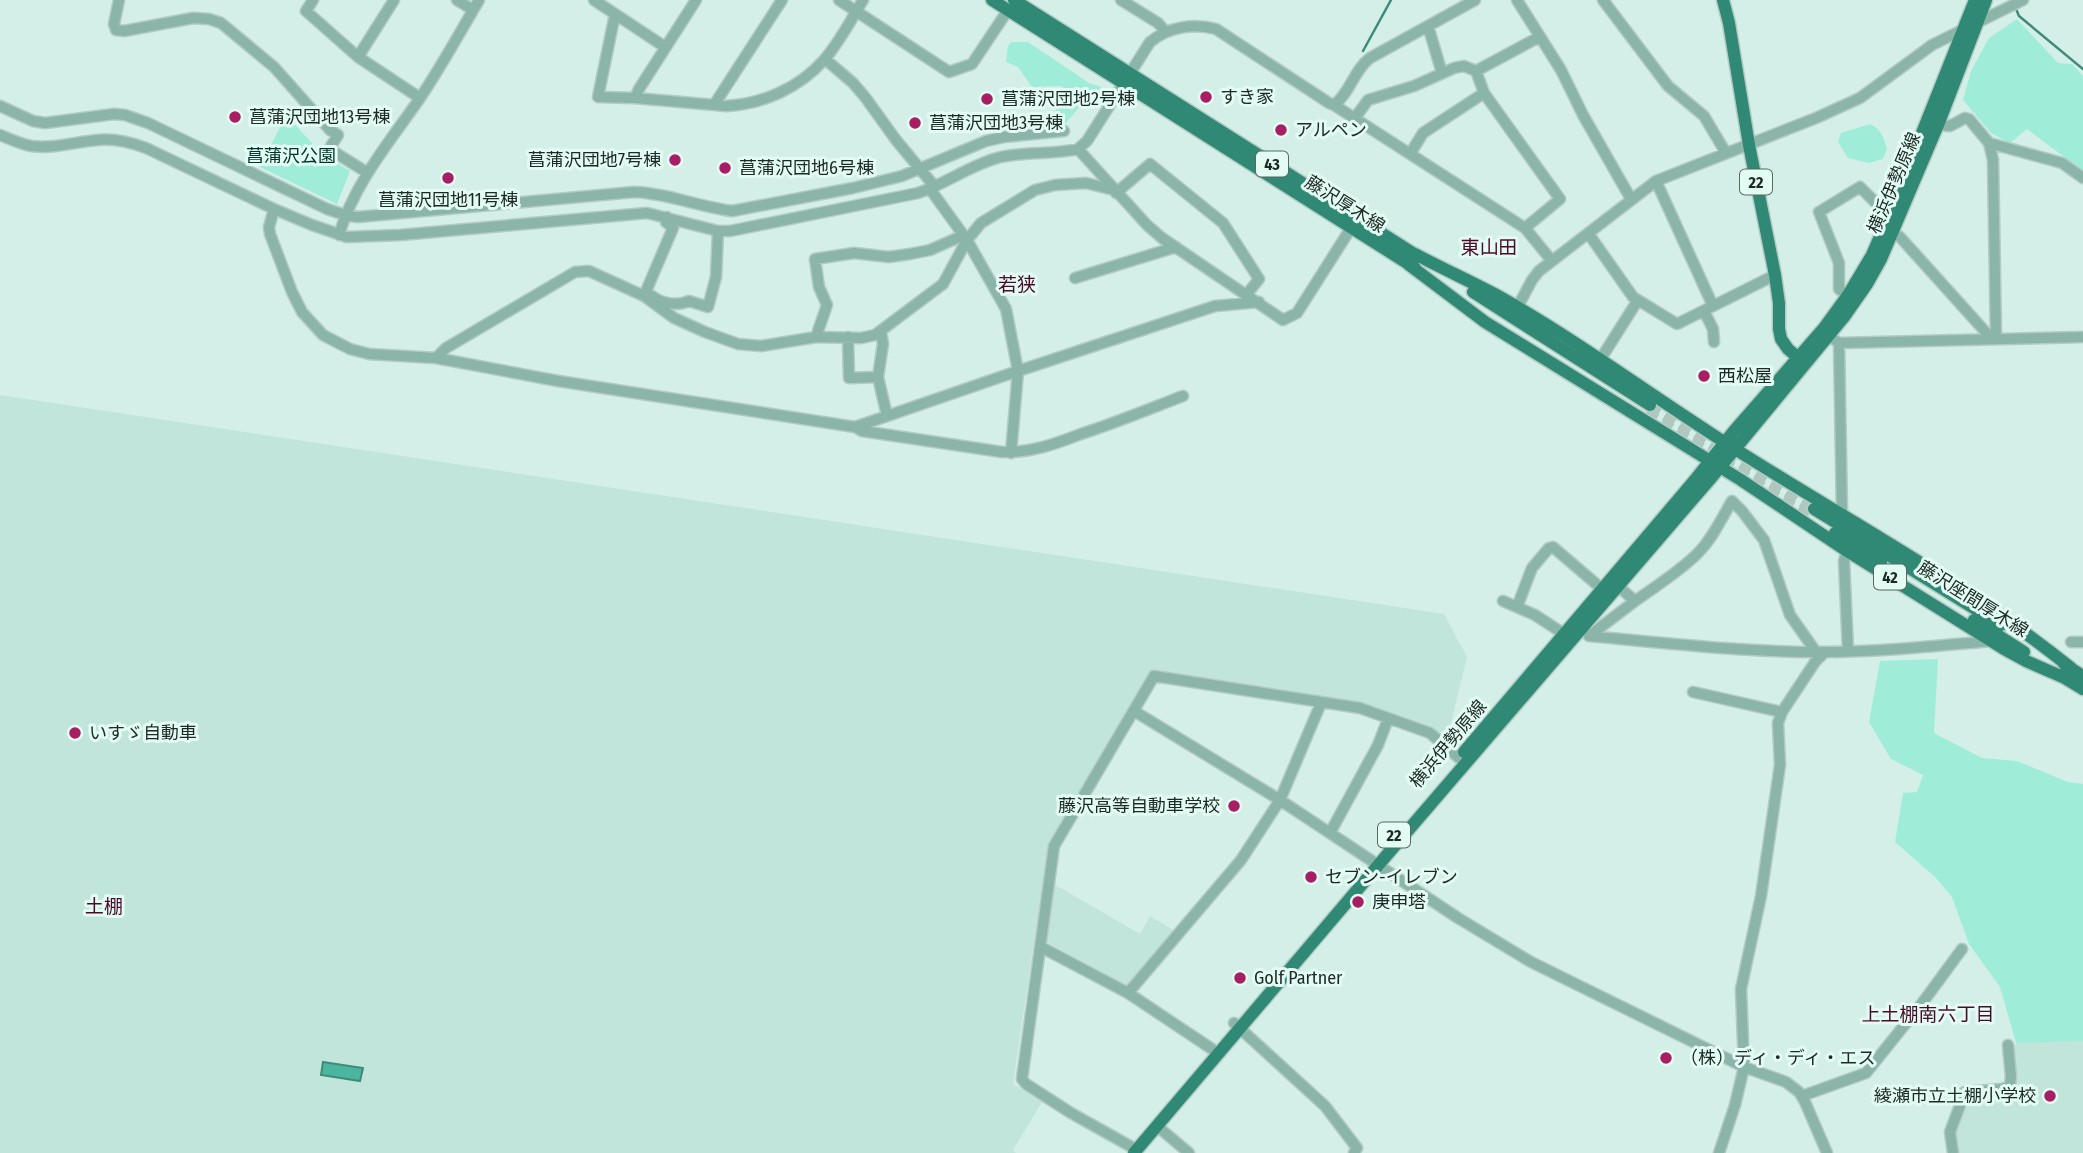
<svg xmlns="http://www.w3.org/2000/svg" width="2083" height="1153" viewBox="0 0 2083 1153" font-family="'Fira Sans Condensed','Noto Sans JP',sans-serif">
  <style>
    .built { fill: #c2e5db }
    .green { fill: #9fedd8 }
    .water { fill: #4bb69e; stroke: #3e8b7a; stroke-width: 2 }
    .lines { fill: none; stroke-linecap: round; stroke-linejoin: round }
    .stream { stroke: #3e8b7a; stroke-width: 2.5 }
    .major-tunnel { stroke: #b0c7c0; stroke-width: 12; stroke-dasharray: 12 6; stroke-linecap: butt }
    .minor-casing { stroke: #b3cbc4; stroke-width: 13 }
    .major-casing { stroke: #b3cbc4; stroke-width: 15 }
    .minor { stroke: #8cb5a9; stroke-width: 10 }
    .major { stroke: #308975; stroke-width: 12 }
    .poi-dot { fill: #a71e64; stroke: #e2fcf4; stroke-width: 2.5 }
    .labels { text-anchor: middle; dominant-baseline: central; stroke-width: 6; stroke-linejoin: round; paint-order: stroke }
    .shield { fill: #e2fcf4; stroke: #596863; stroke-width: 2 }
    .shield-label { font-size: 16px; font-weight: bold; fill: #1e2825 }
    .poi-label { font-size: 18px; fill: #1e2825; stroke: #e2fcf4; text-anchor: start }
    .park-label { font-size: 18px; fill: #01342a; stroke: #e2fcf4 }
    .street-label { font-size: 18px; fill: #1e2825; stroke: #e2fcf4 }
    .neighbourhood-label { font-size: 19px; fill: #4c0a2b; stroke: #e2fcf4 }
  </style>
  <rect width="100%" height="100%" fill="#d4efe7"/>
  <!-- built -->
  <path class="built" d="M0,395l1444,219 23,43 -19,78 -83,-30 -214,-33 -103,174 -35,238 29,18 -29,48 3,3h-1016z
    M1054,884l86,50 10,-18 25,15 -48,55 -80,-44 -1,-4z
    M2083,1038v115h-126l-3,-13 2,-14 10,-26 8,-7 29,-1 6,6h8l-3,-51 3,-4z"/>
  <!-- green -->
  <path class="green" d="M2017,19l41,44 14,1 11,12v95l-56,-42 -17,14 -19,-10 -28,-33 8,-29 18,-33z
    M1011,42h17l61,41 12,4 4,8 -4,12 -20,-2 -16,19 -13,-1 -2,-4 18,-28 -7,-5 -29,1 -14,-20 -12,-5 2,-16z
    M286,115l36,39 28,17 -13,33 -77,-37z
    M1870,124c11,5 14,14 17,25l-4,10 -14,4 -21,-5 -10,-16 3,-9z
    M1938,659l-4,74 48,25 35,3 51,21 15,2v257l-67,2 -16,-56 -31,-43 -17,-47 -17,-20 -40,-35 8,-49 14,-1 6,-17 -32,-16 -22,-37 11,-61z"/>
  <!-- water -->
  <path class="water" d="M323,1062l40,6 -3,13 -39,-6z"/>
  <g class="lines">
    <!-- stream -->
    <path class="stream" d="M2016,9l3,7 64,53
      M1363,51l28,-51"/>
    <!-- major-tunnel -->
    <path class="major-tunnel" d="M1650,405l164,104
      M1646,413l163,104"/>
    <!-- minor casing -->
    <g class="minor-casing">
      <path id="minor" d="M119,0l-5,24 2,6 8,1 69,-13 16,1 12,4 53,44 56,63 8,5 -7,11v4l37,23
        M313,0l-7,11 52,46 62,41
        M457,0l16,10
        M594,0l71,47
        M696,0l-57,89 -4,9 91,8c37,-2 73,-18 98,-46 15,-17 27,-40 39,-60
        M839,0l110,72 23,-8 36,-54
        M1121,0l37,23 7,8
        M1517,0l44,70 22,45 48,84
        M1603,0l65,86 36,30 22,37
        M615,14l-17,83 37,1
        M1428,26l14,47
        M358,57l36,-57
        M825,59l28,24 12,14 31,43 39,47
        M1476,71l8,22 76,106 -35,29
        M714,105l68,-105
        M1334,105l191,123 27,33
        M0,106l33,15 12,2 69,-9 11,1 23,8 179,86 18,6 13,2 276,-25c33,1 65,15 98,19l121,-23 49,-12 84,-35 18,-4 60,-6
        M1355,118l13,-18 46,-14 40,-18 10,-2 12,5 63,-34
        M1938,125l12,1 15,-8 4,1 20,24 4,17 3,178
        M0,135c10,4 20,9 31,11 22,3 44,-4 66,-6 17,-2 33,2 49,8l128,61 38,16 35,12 53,-2 247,-22 71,18h12l188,-38c27,-9 51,-27 79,-35 26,-7 55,-3 81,-9l9,-8 63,-99c18,-15 43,-19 66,-13l113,74 5,2c16,-12 20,-35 36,-47l105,-58
        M1989,143l73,20 21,15
        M1078,149l69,76 15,13 121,82 14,-7 54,-85
        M1410,154l13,-21 61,-40
        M930,189l37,51 39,69 12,62 -7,82
        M1116,193l34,-29 73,59 36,56 -12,15
        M274,209l-5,18 1,7 22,58 10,20 21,23 27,14 19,5 67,4 122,23 297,46 163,-56 197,-65 44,-4
        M1892,232l8,5 91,101
        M1588,233l45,64 44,27 36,-18 -57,-125
        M339,235c15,-51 49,-91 79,-134 22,-32 41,-67 61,-101
        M1075,278l101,-31
        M1848,295l-9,-6v-26l-20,-51 41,-25 29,29
        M644,296l29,-68 -7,-6 1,-5
        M652,296c10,8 26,10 37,5l19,6 8,-30 2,-46
        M1713,306l62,-31
        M1517,308l15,-28 7,-9 117,-90 160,-63 44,-20 72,-53 91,-45
        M1704,311l9,18 1,13
        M881,331l2,13 -5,33 9,39
        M1829,336l10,7 244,-6
        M816,337l11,-32 -8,-18 -4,-28 39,-6 35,4 21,-3 20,-4 34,-15
        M848,337l1,41 29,-1
        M1839,343l3,172
        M436,358l10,-10 129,-76 14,-1 55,25 30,22 31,14 33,12 23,2 55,-9 45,1 14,-3 68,-51 24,-44 14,-17 54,-33 20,-5 31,-2 28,7
        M1600,360l38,-60
        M855,427l7,4 140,21c29,1 53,-8 79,-18 34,-11 68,-25 102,-38
        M1847,551l-3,10 4,90
        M1503,601l32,14 29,19
        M1635,601c21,-15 44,-29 63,-48 15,-15 23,-34 34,-52l10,10 22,29 26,75 26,37
        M1517,607l15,-39 17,-20 4,-1 49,42
        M1589,636c77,7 154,16 231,16 57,0 115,-6 172,-11
        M1589,636l46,-35 -17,-15
        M2071,642h12
        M1693,692l89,20
        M1134,711l146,89 178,118 73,44 213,105 42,15 13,10 6,10 22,51
        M1330,833l48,-88 10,-26
        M1041,947l87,46 84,56
        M1128,993l113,-133 39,-60 41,-97
        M1234,1023l91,83 32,42 -3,5
        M1802,1096l64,-23 57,-71 39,-53
        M1157,1126l32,27
        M1130,1146l-59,-33 -45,-29 -4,-5 32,-233 100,-170 206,32 70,25 29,25
        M1719,1153l16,-48 9,-38 -3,-78 20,-93 19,-131 -2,-42 4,-11 33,-50 10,-10
        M1953,1153l-3,-21 15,-40 37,-3 8,-3 1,-10 -3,-31"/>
    </g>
    <!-- major casing -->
    <g class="major-casing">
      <path id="major" d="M992,0c141,88 281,179 423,268
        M1014,0l405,257
        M1723,0l6,23 20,122 26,130 4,28v26l2,10 7,10 15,13
        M1415,254c28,15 57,28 85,43 81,46 156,102 235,152 113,72 232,135 336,219
        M1408,264l77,58 256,158 106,71 157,98 22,12 39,17
        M1473,292l177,113
        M1814,509l187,116
        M1835,533l46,29
        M1974,620l50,32
        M2064,664l19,12
        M2060,675l23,14
        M1464,752l230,-271 40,-50 90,-103 24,-33 24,-40 17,-39 86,-216
        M1134,1153l252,-297 325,-378 133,-161 23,-33 14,-25 57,-134 48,-125"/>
    </g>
    <!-- minor -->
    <use href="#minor" class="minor"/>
    <!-- major -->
    <use href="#major" class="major"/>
  </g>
  <!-- markers -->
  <g class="poi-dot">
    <circle cx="1206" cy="97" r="7"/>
    <circle cx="987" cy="99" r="7"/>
    <circle cx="235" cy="117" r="7"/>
    <circle cx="915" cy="123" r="7"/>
    <circle cx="1281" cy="130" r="7"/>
    <circle cx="675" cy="160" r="7"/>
    <circle cx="725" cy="168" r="7"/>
    <circle cx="448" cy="178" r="7"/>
    <circle cx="1704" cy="376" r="7"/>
    <circle cx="75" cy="733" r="7"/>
    <circle cx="1234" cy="806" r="7"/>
    <circle cx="1311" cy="877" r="7"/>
    <circle cx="1358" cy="902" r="7"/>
    <circle cx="1240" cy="978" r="7"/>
    <circle cx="1666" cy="1058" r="7"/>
    <circle cx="2050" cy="1096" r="7"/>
  </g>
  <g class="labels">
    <!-- shield labels -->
    <g class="shield">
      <rect x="1256" y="151.5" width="32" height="25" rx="5"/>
      <rect x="1740" y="169.5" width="32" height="25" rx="5"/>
      <rect x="1874" y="564.5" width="32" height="25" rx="5"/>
      <rect x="1378" y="822.5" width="32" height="25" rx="5"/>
    </g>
    <g class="shield-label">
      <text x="1272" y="164">43</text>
      <text x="1756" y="182">22</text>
      <text x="1890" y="577">42</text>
      <text x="1394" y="835">22</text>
    </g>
    <!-- poi labels -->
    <g class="poi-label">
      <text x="1220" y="97">すき家</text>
      <text x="1001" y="99">菖蒲沢団地2号棟</text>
      <text x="249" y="117">菖蒲沢団地13号棟</text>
      <text x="929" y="123">菖蒲沢団地3号棟</text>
      <text x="1295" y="130">アルペン</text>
      <text x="661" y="160" text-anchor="end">菖蒲沢団地7号棟</text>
      <text x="739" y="168">菖蒲沢団地6号棟</text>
      <text x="448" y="200" text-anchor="middle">菖蒲沢団地11号棟</text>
      <text x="1718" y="376">西松屋</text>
      <text x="89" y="733">いすゞ自動車</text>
      <text x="1220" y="806" text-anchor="end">藤沢高等自動車学校</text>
      <text x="1325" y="877">セブン-イレブン</text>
      <text x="1372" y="902">庚申塔</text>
      <text x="1254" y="978">Golf Partner</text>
      <text x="1680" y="1058">（株）ディ・ディ・エス</text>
      <text x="2036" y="1096" text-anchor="end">綾瀬市立土棚小学校</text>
    </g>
    <!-- park labels -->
    <g class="park-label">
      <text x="291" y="156">菖蒲沢公園</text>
    </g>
    <!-- street labels -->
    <g class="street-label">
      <text transform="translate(1894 183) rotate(-67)">横浜伊勢原線</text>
      <text transform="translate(1345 204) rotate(32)">藤沢厚木線</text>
      <text transform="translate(1973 599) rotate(32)">藤沢座間厚木線</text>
      <text transform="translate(1448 744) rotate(-50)">横浜伊勢原線</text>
    </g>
    <!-- neighbourhood labels -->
    <g class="neighbourhood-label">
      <text x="1489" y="247">東山田</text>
      <text x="1017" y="284">若狭</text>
      <text x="104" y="906">土棚</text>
      <text x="1928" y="1014">上土棚南六丁目</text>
    </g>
  </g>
</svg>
